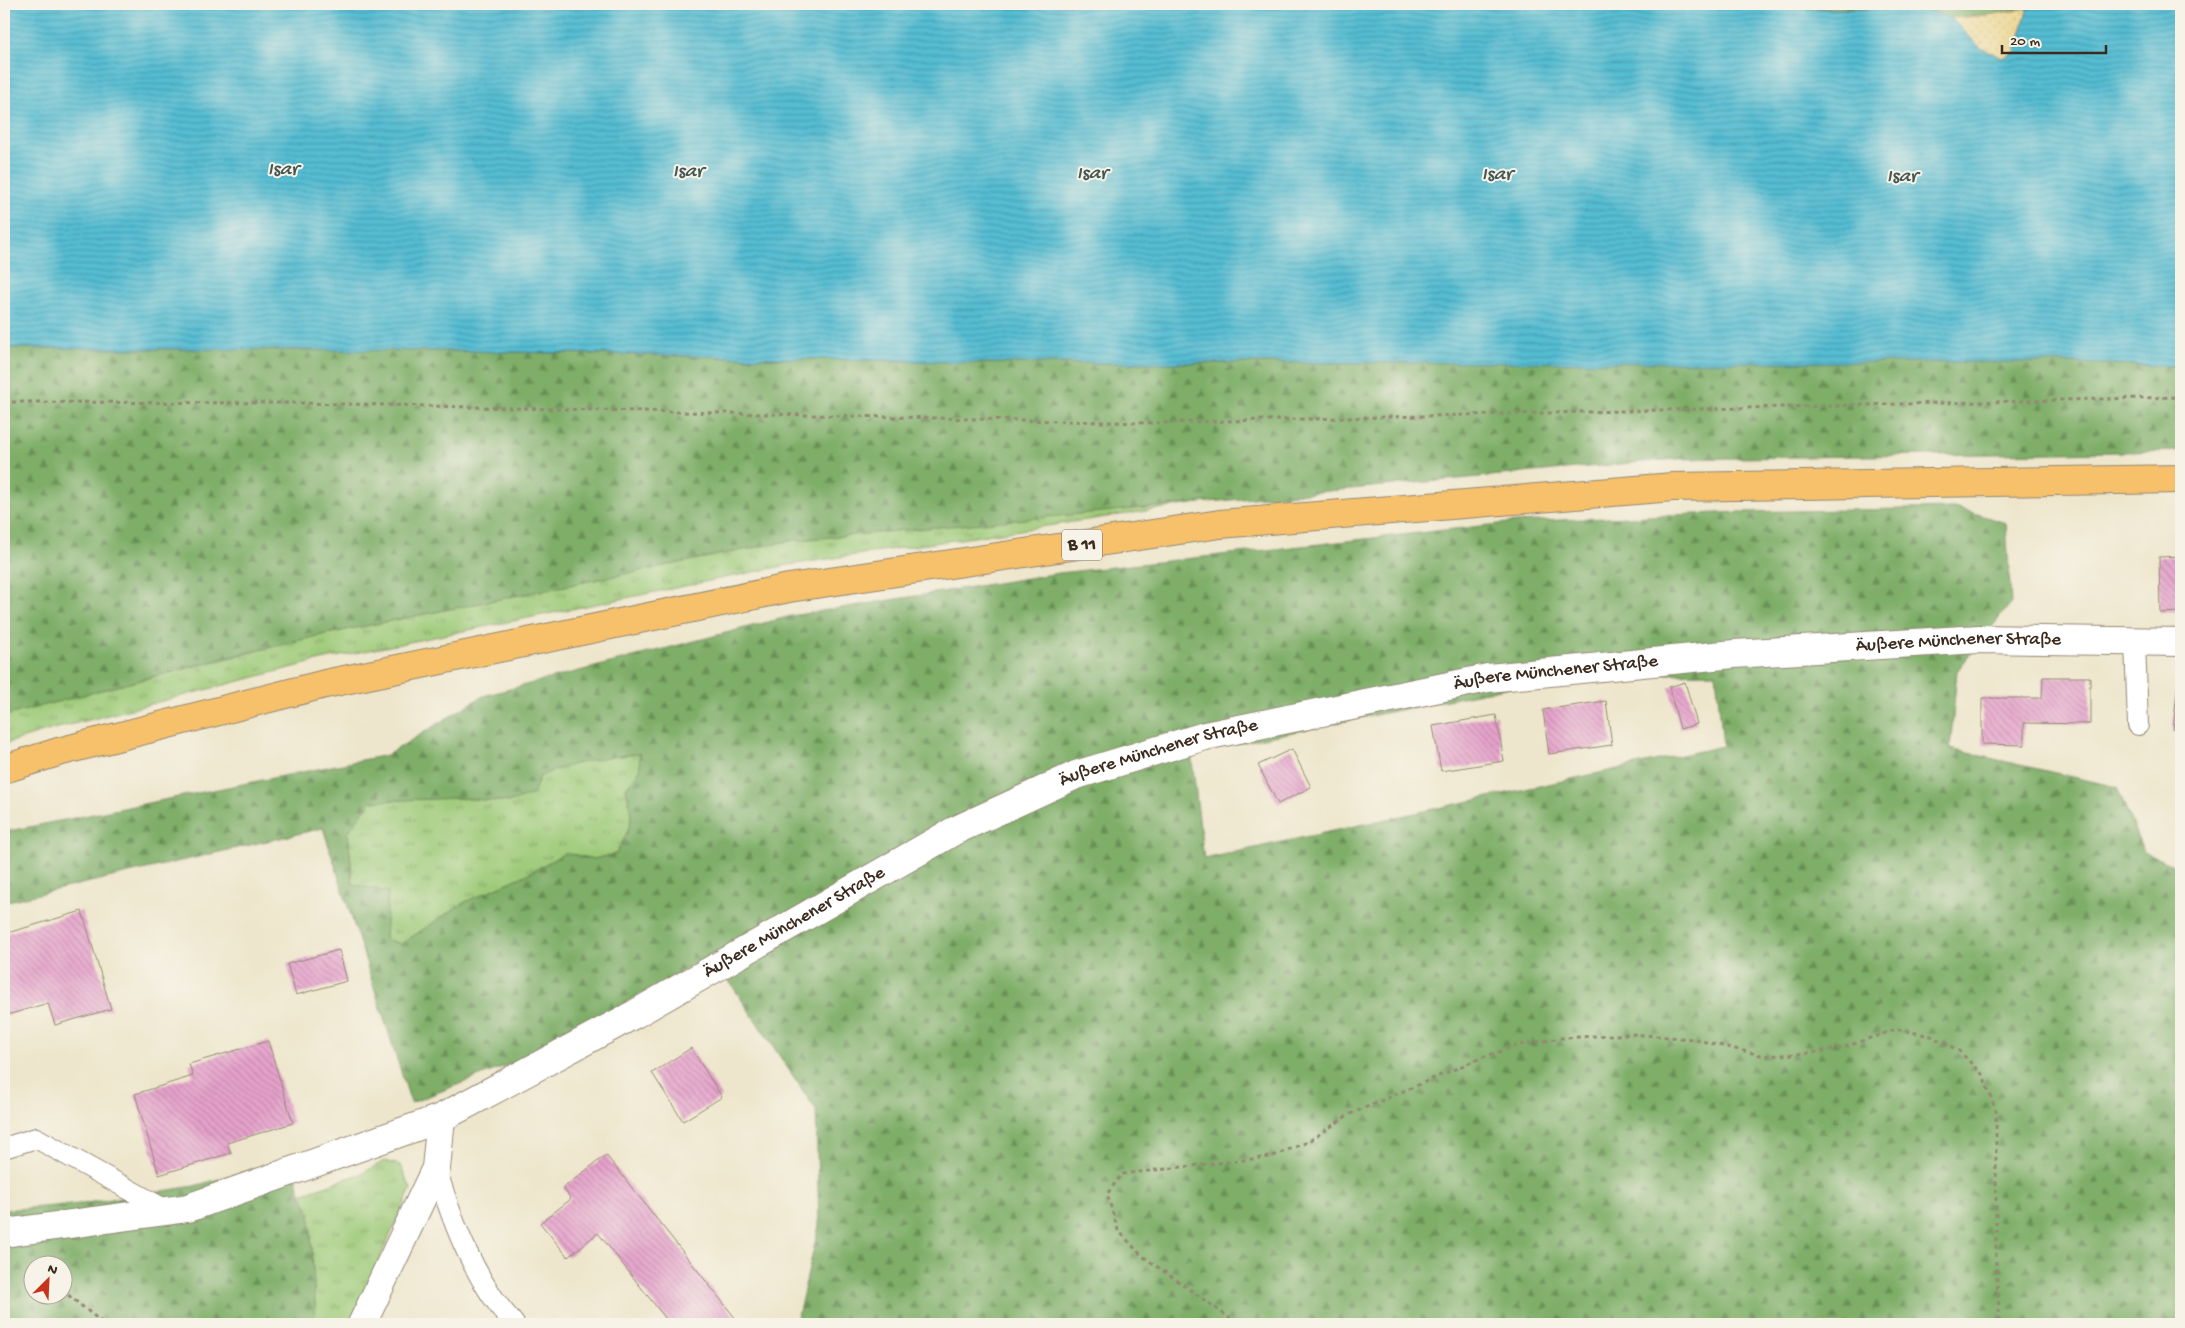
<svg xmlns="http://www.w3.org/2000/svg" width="2185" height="1328" viewBox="0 0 2185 1328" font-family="'Gochi Hand',sans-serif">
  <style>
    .grass { fill: url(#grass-tufts); stroke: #6c7a4b }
    .forest { fill: url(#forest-firs); stroke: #5c6c43; fill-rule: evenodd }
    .sand { fill: url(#sand-dots); stroke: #94825e }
    .water { fill: url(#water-rules); stroke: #487478 }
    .building { fill: url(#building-back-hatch) }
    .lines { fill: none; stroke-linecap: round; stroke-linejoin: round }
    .service-casing { stroke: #948875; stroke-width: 22 }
    .minor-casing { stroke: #948875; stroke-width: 30 }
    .primary-casing { stroke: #948875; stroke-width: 30 }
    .path { stroke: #948875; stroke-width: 3; stroke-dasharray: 4 4; stroke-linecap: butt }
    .service { stroke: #fff; stroke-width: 20 }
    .minor { stroke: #fff; stroke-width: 28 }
    .primary { stroke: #f6c16b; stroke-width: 28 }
    .labels { text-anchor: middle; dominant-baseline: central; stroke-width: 4; stroke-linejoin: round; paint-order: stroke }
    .shield { fill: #f7f3e8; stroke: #73665b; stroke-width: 1 }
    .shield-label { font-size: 18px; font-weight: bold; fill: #3b2a1e }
    .street-label { font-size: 19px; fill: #3b2a1e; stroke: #f7f3e8 }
    .water-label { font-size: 20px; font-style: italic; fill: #435654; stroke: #f7f3e8 }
  </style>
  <defs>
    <pattern id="grass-tufts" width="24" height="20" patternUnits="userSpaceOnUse" patternTransform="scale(1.25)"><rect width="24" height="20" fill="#9dca78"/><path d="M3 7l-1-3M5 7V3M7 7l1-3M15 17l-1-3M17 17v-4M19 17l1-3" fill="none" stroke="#81a462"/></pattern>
    <pattern id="forest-firs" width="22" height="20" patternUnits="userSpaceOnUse" patternTransform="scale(1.25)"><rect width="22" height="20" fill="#7eae68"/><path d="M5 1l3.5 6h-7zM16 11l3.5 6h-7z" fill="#688e55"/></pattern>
    <pattern id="sand-dots" width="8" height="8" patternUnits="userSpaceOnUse" patternTransform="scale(1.25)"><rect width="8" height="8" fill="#eeda9e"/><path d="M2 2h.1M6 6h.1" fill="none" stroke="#cdbb88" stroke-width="1.8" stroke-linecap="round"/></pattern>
    <pattern id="water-rules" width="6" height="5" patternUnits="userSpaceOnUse" patternTransform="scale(1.25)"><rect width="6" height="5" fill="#55bdd3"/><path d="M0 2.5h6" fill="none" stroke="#489aab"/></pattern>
    <pattern id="building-back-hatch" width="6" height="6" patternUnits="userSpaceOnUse" patternTransform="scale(1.25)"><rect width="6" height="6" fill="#e6a2cc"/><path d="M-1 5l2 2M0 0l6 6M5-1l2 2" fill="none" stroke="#bc84a5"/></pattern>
  </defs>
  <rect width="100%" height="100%" fill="#f7f3e8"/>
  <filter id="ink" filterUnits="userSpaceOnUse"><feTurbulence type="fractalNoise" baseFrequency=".02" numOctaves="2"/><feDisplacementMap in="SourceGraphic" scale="10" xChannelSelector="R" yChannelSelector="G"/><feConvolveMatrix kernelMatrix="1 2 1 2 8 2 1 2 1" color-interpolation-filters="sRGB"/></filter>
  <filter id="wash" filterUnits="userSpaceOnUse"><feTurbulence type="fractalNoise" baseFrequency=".0096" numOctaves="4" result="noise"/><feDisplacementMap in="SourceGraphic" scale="20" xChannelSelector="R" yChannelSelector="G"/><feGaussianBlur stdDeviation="1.12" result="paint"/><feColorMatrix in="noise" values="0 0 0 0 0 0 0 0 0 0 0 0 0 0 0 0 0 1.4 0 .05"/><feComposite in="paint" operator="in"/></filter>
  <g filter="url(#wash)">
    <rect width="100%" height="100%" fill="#eee6cc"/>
    <!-- grass -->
    <path class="grass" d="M1219,500l-431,65 -467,95 -271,70 -46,14v-28l41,-12 276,-69 467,-94z
      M640,754v16l-14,18c8,35 7,34 -10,66l-22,5 -29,-6 -39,22 -61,27 -64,42 -16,-4 -32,-55 -5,-53 23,-31 88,-3 52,4c10,-8 19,-19 30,-26 28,-17 66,-19 99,-22z
      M384,1161l16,4 11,24 -61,135h-34l-6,-109 -9,-21 62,-21z"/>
    <!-- forest -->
    <path class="forest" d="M598,4h1438c-23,11 -57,14 -83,14 -7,0 -15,-4 -23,-7l-380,-6z
      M4,348l467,3 523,12 1043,-1 144,4v85l-507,8 -886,82 -467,94 -125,30 -192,51z
      M1957,508l49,15 5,80 -54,68 -7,78 167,38 26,64 38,18v455h-1385l23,-98 -3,-116 -89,-132 -29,-15 -177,97 -110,43 -88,-275 -319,74v-70l383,-77 96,-59 308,-80 268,-43 458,-51 223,-10zM1716,673l7,73 -519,113 -13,-106 314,-65 99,-13zM639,754l1,16 -14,18c8,35 7,34 -10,66l-22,5 -29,-6 -39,22 -61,27 -64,42 -16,-5 3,-47 -35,-8 -5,-52 23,-31 88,-3 52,4 22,-8 7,-18c33,-14 64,-19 99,-22z
      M291,1159l10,35 9,20 6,110h-312v-114l76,-6 114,-18zM32,1266h30v30h-30z"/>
    <!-- sand -->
    <path class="sand" d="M2028,8l-13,44 -13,6 -21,-10 -30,-30 38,-3z"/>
    <!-- water -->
    <path class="water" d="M4,4l1546,1 303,4 77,2 21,7 30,30 21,10 13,-6 13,-44 8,-4h140l5,4v358l-144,-4 -1043,1 -523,-12 -467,-3z"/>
    <g id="blocks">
      <!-- building -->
      <path class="building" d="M2181,556v56l-21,1 -1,-56z
        M2043,677h47v47l-66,-1v22l-42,-1v-46h60z
        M2178,680l3,1v50l-8,-1z
        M1685,682l12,42 -17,5 -11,-42z
        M1606,701l6,44 -63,9 -6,-44z
        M1496,715l8,46 -63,10 -8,-45z
        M1292,749l19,38 -33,17 -20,-39z
        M82,911l29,98 -56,16 -7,-22 -44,13v-82z
        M339,950l8,31 -51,14 -9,-31z
        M268,1041l25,82 -66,20 4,10 -72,22 -24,-81 58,-18 -4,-12z
        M691,1048l31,49 -39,24 -31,-48z
        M606,1155l134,169h-70l-72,-91 -30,24 -28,-34 31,-24 -8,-11z"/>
    </g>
  </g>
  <g filter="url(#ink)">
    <use href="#blocks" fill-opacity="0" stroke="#948875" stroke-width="1"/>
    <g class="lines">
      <!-- service casing -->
      <g class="service-casing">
        <path id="service" d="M2135,642l3,83
          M4,1148l32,-10 130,72
          M436,1168c17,56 38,112 78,156"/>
      </g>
      <!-- minor casing -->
      <g class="minor-casing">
        <g id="minor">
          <path id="s1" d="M4,1233l184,-25 253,-90 194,-104 319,-183 122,-56 129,-39 283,-58 246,-24 245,-15 202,3"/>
          <path d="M362,1324l74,-156 5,-50"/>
        </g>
      </g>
      <!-- primary casing -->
      <g class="primary-casing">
        <path id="primary" d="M4,769l54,-17 267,-68 464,-96 431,-64 453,-37 508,-8"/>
      </g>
      <!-- path -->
      <path class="path" d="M4,402l298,1 845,20 1034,-26
        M62,1290l42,34
        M1238,1324l-97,-69 -23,-25 -11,-36 15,-20 148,-17 38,-15 40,-27 135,-58 36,-12 43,-7 69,-4 62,5 72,17 46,-3 31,-5 54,-19 35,7 28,15 24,24 13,36v156l4,57"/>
      <!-- service -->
      <use href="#service" class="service"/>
      <!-- minor -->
      <use href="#minor" class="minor"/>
      <!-- primary -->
      <use href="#primary" class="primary"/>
    </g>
  </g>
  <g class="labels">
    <!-- shield labels -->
    <rect class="shield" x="1062" y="529.5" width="40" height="31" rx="4"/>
    <g class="shield-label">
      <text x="1082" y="545">B 11</text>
    </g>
    <!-- street labels -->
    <g class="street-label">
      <text stroke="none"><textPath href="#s1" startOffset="2072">Äußere Münchener Straße</textPath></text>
      <text stroke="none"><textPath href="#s1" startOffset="1668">Äußere Münchener Straße</textPath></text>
      <text stroke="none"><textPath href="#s1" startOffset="1262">Äußere Münchener Straße</textPath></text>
      <text stroke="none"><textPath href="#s1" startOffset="858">Äußere Münchener Straße</textPath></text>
    </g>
    <!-- water labels -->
    <g class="water-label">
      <text x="283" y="170">Isar</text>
      <text x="688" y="172">Isar</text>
      <text x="1092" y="174">Isar</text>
      <text x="1497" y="175">Isar</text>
      <text x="1902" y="177">Isar</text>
    </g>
  </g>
  <!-- margin -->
  <rect width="2185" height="1328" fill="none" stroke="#f7f3e8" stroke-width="20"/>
  <!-- north arrow -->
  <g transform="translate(48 1280) rotate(24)"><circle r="24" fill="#f7f3e8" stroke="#aca397"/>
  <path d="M0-4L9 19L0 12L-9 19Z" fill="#c8321e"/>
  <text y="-8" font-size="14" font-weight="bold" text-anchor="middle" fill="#3b2a1e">N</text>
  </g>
  <!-- scale -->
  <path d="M2002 45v8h104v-8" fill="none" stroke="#3b2a1e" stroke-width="2.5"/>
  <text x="2010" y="45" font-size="15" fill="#3b2a1e" stroke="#f7f3e8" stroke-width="4" paint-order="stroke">20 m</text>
</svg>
